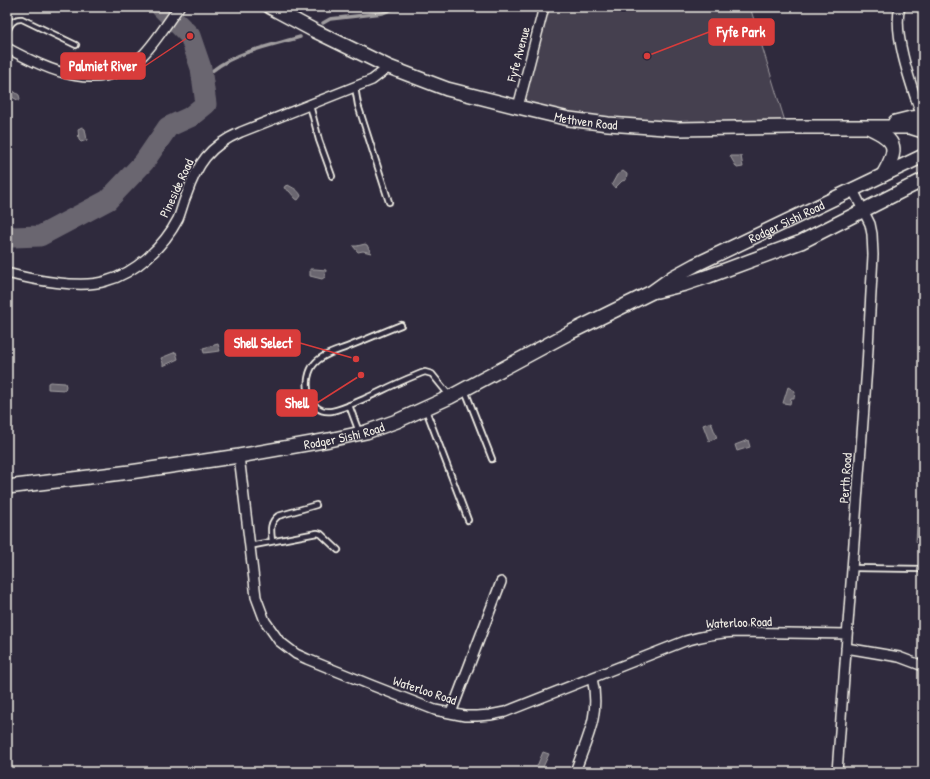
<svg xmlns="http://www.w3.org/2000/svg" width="930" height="779" viewBox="0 0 930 779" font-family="'Patrick Hand',sans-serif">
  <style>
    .green { fill: #454050; stroke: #9c989c }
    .water { fill: #6a6670; stroke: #a19ea0 }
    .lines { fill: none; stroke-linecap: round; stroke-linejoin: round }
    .stream { stroke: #a19ea0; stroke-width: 3.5 }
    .river { stroke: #6a6670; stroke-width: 21 }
    .lane-casing { stroke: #f4f1e8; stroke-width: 8 }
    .street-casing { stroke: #f4f1e8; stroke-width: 12 }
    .secondary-casing { stroke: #f4f1e8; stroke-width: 16 }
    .lane { stroke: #2f2a3d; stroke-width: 4.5 }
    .street { stroke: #2f2a3d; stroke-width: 9 }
    .secondary { stroke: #2f2a3d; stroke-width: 13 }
    .labels { text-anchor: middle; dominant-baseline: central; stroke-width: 3; stroke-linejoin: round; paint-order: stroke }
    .street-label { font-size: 13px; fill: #f4f1e8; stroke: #2f2a3d }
    .leader { fill: none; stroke: #d93c3b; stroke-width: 1.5 }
    .callout-dot { fill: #d93c3b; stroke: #2f2a3d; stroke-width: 1.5 }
    .callout { fill: #d93c3b; stroke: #d93c3b; stroke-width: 1.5 }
    .callout-label { font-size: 14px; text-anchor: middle; font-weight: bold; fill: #fff }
  </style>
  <rect width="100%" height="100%" fill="#2f2a3d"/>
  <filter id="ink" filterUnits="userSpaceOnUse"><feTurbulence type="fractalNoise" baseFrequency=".025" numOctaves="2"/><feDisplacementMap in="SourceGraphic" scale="8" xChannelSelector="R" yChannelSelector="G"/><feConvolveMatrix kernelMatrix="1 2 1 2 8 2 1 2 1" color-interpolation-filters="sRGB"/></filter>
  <g filter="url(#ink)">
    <!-- green -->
    <path class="green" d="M541,7h209l37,121 -135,-1 -135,-21z"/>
    <!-- water -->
    <path class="water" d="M9,88l10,7 1,4 -1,2 -12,-7v-5z
      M82,127l3,2 2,11 -6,2 -2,-2 -1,-11z
      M730,156h11l2,11 -6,1z
      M623,171l4,3 -1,6 -4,1 -7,7 -3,-4 5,-9z
      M288,185c5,3 11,5 13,11l-3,4 -2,-1 -7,-8 -5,-3 1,-2z
      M365,244l2,1 4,8 -8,-2 -5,1 -5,-6h4z
      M310,269h5l11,1 -1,7 -3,2 -12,-3z
      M218,344l2,7 -16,2 -1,-5z
      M176,352l2,7 -15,7v-3l-2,-5z
      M50,382l15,1 1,3 -1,4 -17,-1v-6z
      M788,387l7,4 -1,7h-3l-1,6 -7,-1z
      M711,422l6,16 -8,3 -6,-16z
      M748,440l2,7 -13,4 -2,-6z
      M920,522l3,2v17l-6,2 -1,-2 1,-16z
      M543,752l6,2 -6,13 -6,-1z"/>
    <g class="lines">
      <!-- stream -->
      <path class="stream" d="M323,23l7,-4 53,-6 14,-6
        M203,79c25,-26 63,-32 97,-42"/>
      <!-- river -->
      <path class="river" d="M7,235l6,2 27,-1 68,-36 36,-38 24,-35 22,-10 16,-13 -5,-36 -11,-32 -29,-29"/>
      <!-- lane casing -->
      <g class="lane-casing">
        <path id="lane" d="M7,31c3,-6 6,-13 15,-12l54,26
          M355,87l3,18 31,97
          M310,105l9,35 13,36
          M401,325c-18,7 -36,15 -54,22 -10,4 -24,7 -32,16 -14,15 -8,52 17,48 11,-2 22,-8 32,-12 20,-9 40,-20 61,-27l7,2 17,21
          M465,390l27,69
          M349,405l10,27
          M426,410l42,110
          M272,541c-1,-10 -3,-18 6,-25l38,-11
          M249,546l68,-13 4,1 17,16
          M853,568l70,1"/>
      </g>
      <!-- street casing -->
      <g class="street-casing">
        <path id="street" d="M900,7c-8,27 13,83 22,110
          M7,48c43,23 94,48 135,8 14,-14 25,-33 37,-49
          M518,107l26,-100
          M7,273c26,7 74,16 99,8 30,-8 58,-35 72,-62 3,-7 5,-16 8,-23 11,-32 23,-50 55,-64l131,-52 17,-13
          M239,456l17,141 9,24 14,20 17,13 11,5 64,26 64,25 30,6h12l13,-1 15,-3 180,-71c17,-5 33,-8 51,-9l111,2
          M846,648l53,9 24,9
          M451,713l50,-131
          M575,772c12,-34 26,-57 17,-94
          M837,772l30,-405 6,-112 -1,-21 -2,-10 -17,-34"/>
      </g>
      <!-- secondary casing -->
      <g class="secondary-casing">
        <g id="secondary">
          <path id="s1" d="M270,7l43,23 76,37 42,16 16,6 71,18 51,12 39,5 70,5 114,-2h118l13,4"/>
          <path d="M895,122l16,-4 12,-1"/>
          <path d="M870,128c28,13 28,21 13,47"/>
          <path d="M657,291l28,-7 24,-8 92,-34 122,-62"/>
          <path id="s2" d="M7,487l123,-15 109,-16 90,-16 37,-8 31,-11 53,-24 121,-65 81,-40 21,-15 22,-12 228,-109"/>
        </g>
      </g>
      <!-- lane -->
      <use href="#lane" class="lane"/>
      <!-- street -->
      <use href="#street" class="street"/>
      <!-- secondary -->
      <use href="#secondary" class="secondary"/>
    </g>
  </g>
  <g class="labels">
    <!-- street labels -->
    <g class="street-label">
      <text transform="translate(518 54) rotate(-75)">Fyfe Avenue</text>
      <text stroke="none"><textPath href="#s1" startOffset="338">Methven Road</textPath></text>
      <text transform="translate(176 188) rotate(-65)">Pineside Road</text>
      <text stroke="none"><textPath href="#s2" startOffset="834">Rodger Sishi Road</textPath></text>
      <text stroke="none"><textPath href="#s2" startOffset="341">Rodger Sishi Road</textPath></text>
      <text transform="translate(845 478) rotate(-86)">Perth Road</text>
      <text transform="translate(739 622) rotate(-2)">Waterloo Road</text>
      <text transform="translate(425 690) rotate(18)">Waterloo Road</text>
    </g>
  </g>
  <!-- callouts -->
  <path class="leader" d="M647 56L709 32M190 36L145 66M356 359L300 343M361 375L317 403"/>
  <g class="callout-dot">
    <circle cx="647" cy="56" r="4"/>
    <circle cx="190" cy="36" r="4"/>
    <circle cx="356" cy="359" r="4"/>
    <circle cx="361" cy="375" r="4"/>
  </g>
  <g class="callout">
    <rect x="709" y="19" width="65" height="26" rx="4"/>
    <rect x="61" y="53" width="84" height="26" rx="4"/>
    <rect x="225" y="330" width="75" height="26" rx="4"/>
    <rect x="277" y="390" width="40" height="26" rx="4"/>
  </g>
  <g class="callout-label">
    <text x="741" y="37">Fyfe Park</text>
    <text x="103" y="71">Palmiet River</text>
    <text x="263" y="348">Shell Select</text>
    <text x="297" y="408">Shell</text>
  </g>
  <!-- margin -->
  <rect width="930" height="779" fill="none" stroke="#2f2a3d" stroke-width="24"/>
  <rect x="12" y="12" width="906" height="755" fill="none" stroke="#f4f1e8" stroke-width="1.5" filter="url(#ink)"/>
</svg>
